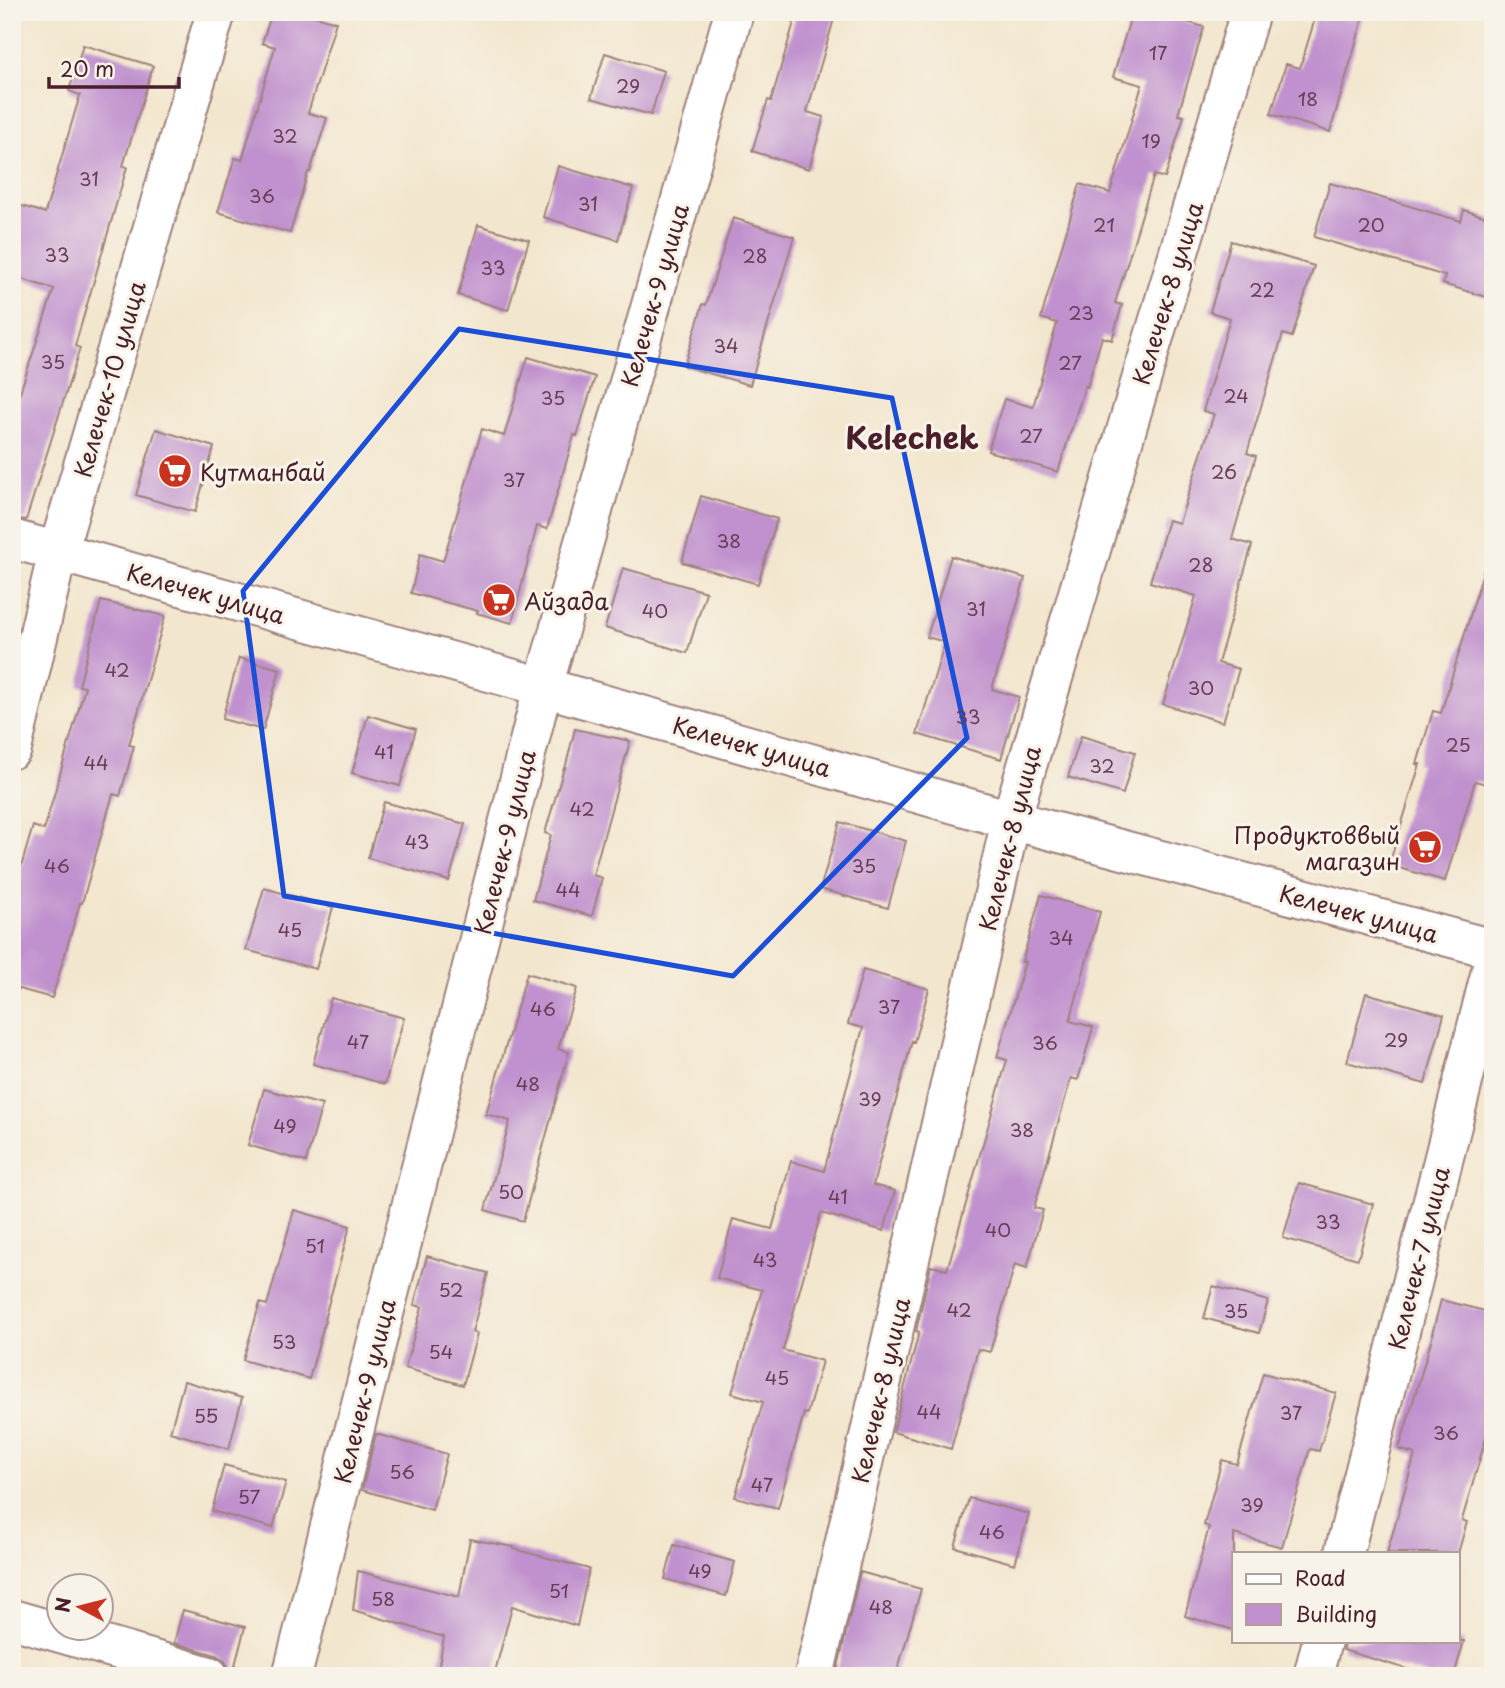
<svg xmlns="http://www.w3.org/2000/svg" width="1505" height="1688" viewBox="0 0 1505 1688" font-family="'Playpen Sans',sans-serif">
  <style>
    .building { fill: #c091ce }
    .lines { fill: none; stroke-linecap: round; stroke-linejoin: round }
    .minor-casing { stroke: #9e827c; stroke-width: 42 }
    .minor { stroke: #fff; stroke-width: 38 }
    .marked { fill: none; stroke: #1d4ed8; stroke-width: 5; stroke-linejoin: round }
    .labels { text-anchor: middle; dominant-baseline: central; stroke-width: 6; stroke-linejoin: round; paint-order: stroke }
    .number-label { font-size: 19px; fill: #683c54 }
    .street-label { font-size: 23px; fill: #4a1f2b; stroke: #f7f3e8 }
    .poi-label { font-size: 23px; fill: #4a1f2b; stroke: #f7f3e8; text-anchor: start }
    .district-label { font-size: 30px; font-weight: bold; fill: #4a1f2b; stroke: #f7f3e8 }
  </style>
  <rect width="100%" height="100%" fill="#f7f3e8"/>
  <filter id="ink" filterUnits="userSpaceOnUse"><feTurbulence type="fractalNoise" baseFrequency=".0143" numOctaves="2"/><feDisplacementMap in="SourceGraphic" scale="14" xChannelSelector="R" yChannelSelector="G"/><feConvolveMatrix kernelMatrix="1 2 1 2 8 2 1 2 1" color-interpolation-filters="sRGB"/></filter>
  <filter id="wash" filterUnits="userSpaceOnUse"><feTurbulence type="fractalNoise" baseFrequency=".00686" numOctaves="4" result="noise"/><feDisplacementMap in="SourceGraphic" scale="28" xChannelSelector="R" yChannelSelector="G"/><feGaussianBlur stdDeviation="1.57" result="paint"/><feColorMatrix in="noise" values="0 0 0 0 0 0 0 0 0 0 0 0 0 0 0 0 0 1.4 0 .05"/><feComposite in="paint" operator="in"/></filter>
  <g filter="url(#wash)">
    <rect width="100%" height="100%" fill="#f3e6ce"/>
    <g id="blocks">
      <!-- building -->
      <path class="building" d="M272,12h30l34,10 -28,91 19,5 -17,54h-2l-18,61 -72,-21 17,-54 7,2 33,-113 -13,-4z
        M797,12h39l-29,100 17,5 -15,52 -57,-18 16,-51 3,1z
        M1132,12h21l51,15 -26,88 6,1 -19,62 -11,-3 -39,128 7,2 -10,35 -10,-3 -15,50 -2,-1 -27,86 -70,-21 16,-52 29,8 24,-84 -16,-5 39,-134 30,9 32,-108 -29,-8z
        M1317,12h48l-35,120 -59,-18 15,-50 14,4z
        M83,45l70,21 -30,100 4,1 -52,179 5,2 -54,172 -14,-2v-101l42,-128 -42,-13v-73l33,10 35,-118 -11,-4z
        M605,53l59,18 -13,44 -60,-17z
        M558,166l75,22 -15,52 -75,-23z
        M1330,183l131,38 3,-11 29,9v80l-50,-15 2,-8 -131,-39z
        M733,218l61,19 -44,148 -66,-19 19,-62 3,1z
        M478,225l51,15 -21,70 -50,-15z
        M1231,241l83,25 -22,71 -9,-3 -36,119 9,3 -24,83 20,6 -34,118 21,6 -16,53 -60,-18 33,-108 -46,-14 18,-62 11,3 35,-109 -11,-3 27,-93 -20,-6z
        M528,357l67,20 -18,59 -3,-1 -27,94 -10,-3 -25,97 -35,-10 1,-2 -67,-18 9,-39 23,7 39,-132 22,7z
        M156,429l58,18 -19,65 -59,-17z
        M701,496l76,23 -19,65 -76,-22z
        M951,556l74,22 -33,111 27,8 -18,62 -84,-25 28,-92 -18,-5z
        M623,568l83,24 -19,61 -82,-25z
        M1484,569l9,2v189l-7,24 -11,-3 -30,100 -56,-16 31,-101h-3l16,-53 8,2z
        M101,601l64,15 -36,129 5,1 -14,50 -7,-2 -31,109h-2l-28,95 -40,-11v-89l21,-72 11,4 41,-143 -6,-1z
        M239,658l41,11 -17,61 -41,-11z
        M368,715l48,14 -16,57 -48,-13z
        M575,729l55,12 -37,134 9,3 -10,38 -59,-16 18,-65 -6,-2 19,-65 1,1z
        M1081,736l54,16 -12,42 -55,-17z
        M384,802l81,22 -16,57 -81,-23z
        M840,822l66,19 -18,67 -68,-19z
        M264,888l69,19 -17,62 -70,-19z
        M1041,895l59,17 -30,109 23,6 -15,53 -7,-2 -37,130 9,2 -16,58 -12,-4 -25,88 -12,-3 -27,100 -58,-17 26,-100 -3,-1 15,-65 16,4 60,-210 -10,-3 28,-95h-3z
        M863,970l66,19 -15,53 -2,-1 -39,144 22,6 -11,40 -63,-18 -38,137 39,11 -15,53 -3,-1 -26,95 -43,-11 28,-95 -31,-9 30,-103 -45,-12 16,-59 39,10 19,-68 33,10 39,-143 -15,-4z
        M527,973l50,15 -19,61 11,3 -46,169 -38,-11 25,-89 -24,-7z
        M1366,993l78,22 -19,69 -78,-22z
        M331,998l73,20 -19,66 -72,-20z
        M264,1089l58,16 -16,57 -58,-17z
        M1299,1183l74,21 -15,55 -75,-21z
        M294,1210l56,16 -26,94 1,1 -16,58 -66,-19 17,-57 7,2z
        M427,1256l61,17 -16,59 5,2 -14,51 -58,-17 17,-61 -8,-2z
        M1213,1286l55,15 -9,32 -55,-15z
        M1441,1300l52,13v101l-31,106 5,2 -9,31h-71l28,-99 -16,-5 34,-115h-1z
        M1263,1373l73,20 -17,58 -9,-2 -28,98 -48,-13v96l-49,-14 24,-89 -5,-2 18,-65 15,4z
        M184,1381l58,17 -13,51 -59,-17z
        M376,1434l71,20 -15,56 -70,-20z
        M224,1465l62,17 -13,46 -61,-17z
        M969,1498l60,16 -14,50 -60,-17z
        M470,1539l44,8v2l75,20 -12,57 -65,-20 -18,70h-57l7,-39 -91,-27 5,-39 101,26z
        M674,1545l61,17 -9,34 -61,-17z
        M860,1572l61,17 -25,87h-60z
        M183,1610l62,17 -11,42 -5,-1 -5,-8 -8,-5 -42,-12z
        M1344,1641h120l-10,35h-24l-87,-26z"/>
    </g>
  </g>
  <g filter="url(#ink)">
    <use href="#blocks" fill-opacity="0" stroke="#9e827c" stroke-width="2"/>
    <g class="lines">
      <!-- minor casing -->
      <g class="minor-casing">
        <path id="minor" d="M12,539l531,148 468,133 482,129
          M12,749l46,-198 158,-539
          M1344,1553l149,-590
          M12,1619l197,57
          M292,1676l251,-989 191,-675
          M814,1676l197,-856 239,-808
          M1313,1676l9,-35"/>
      </g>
      <!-- minor -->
      <use href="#minor" class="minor"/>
    </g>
  </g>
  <!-- marked area -->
  <path class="marked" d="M459,329l433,69 75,340 -234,238 -449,-80 -41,-305z"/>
  <!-- icons -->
  <defs>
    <g id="supermarket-disc" transform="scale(1.75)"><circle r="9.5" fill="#c8321e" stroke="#f7f3e8"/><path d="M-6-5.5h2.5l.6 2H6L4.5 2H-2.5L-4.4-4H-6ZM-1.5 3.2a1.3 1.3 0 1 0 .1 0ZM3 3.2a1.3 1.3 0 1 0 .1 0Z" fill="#fff"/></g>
  </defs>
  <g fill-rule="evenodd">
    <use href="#supermarket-disc" x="175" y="471"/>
    <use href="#supermarket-disc" x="499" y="600"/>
    <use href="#supermarket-disc" x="1425" y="847"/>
  </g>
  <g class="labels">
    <!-- number labels -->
    <g class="number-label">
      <text x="1158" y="52">17</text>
      <text x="628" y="85">29</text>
      <text x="1308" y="98">18</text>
      <text x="285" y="135">32</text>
      <text x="1151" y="140">19</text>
      <text x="89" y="178">31</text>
      <text x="262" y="195">36</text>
      <text x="588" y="203">31</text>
      <text x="1104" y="224">21</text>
      <text x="1371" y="224">20</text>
      <text x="57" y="254">33</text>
      <text x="755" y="255">28</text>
      <text x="493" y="267">33</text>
      <text x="1262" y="289">22</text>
      <text x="1081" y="312">23</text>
      <text x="726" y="345">34</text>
      <text x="53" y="361">35</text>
      <text x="1070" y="362">27</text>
      <text x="1236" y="395">24</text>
      <text x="553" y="397">35</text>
      <text x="1031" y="435">27</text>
      <text x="1224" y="471">26</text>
      <text x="514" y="479">37</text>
      <text x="729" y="540">38</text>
      <text x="1201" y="564">28</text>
      <text x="976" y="608">31</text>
      <text x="655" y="610">40</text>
      <text x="117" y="669">42</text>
      <text x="1201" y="687">30</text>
      <text x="968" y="716">33</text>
      <text x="1458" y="744">25</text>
      <text x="384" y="751">41</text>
      <text x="96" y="762">44</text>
      <text x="1102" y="765">32</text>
      <text x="582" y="808">42</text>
      <text x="417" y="841">43</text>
      <text x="57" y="865">46</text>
      <text x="864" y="865">35</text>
      <text x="568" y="889">44</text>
      <text x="290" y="929">45</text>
      <text x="1061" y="937">34</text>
      <text x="889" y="1006">37</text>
      <text x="543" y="1008">46</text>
      <text x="1396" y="1039">29</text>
      <text x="358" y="1041">47</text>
      <text x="1045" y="1042">36</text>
      <text x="528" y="1083">48</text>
      <text x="870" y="1098">39</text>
      <text x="285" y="1125">49</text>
      <text x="1022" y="1129">38</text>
      <text x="511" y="1191">50</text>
      <text x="838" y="1196">41</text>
      <text x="1328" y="1221">33</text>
      <text x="998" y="1229">40</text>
      <text x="315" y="1245">51</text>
      <text x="765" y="1259">43</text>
      <text x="451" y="1289">52</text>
      <text x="959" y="1309">42</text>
      <text x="1236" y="1310">35</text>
      <text x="284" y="1341">53</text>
      <text x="441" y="1351">54</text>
      <text x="777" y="1377">45</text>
      <text x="929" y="1411">44</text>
      <text x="1291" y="1412">37</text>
      <text x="206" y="1415">55</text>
      <text x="1446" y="1432">36</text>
      <text x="402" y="1471">56</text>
      <text x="762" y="1484">47</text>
      <text x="249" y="1496">57</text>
      <text x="1252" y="1504">39</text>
      <text x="992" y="1531">46</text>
      <text x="700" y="1570">49</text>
      <text x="559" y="1590">51</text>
      <text x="383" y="1598">58</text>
      <text x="881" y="1606">48</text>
    </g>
    <!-- street labels -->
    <g class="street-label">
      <text transform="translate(1167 293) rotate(-73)">Келечек-8 улица</text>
      <text transform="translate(654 295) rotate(-74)">Келечек-9 улица</text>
      <text transform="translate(109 379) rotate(-74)">Келечек-10 улица</text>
      <text transform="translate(206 593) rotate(16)">Келечек улица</text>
      <text transform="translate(752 746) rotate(16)">Келечек улица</text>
      <text transform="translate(1009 838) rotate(-76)">Келечек-8 улица</text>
      <text transform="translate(504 842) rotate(-76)">Келечек-9 улица</text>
      <text transform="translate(1359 913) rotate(15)">Келечек улица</text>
      <text transform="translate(1418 1258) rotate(-76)">Келечек-7 улица</text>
      <text transform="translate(880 1390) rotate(-77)">Келечек-8 улица</text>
      <text transform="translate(364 1391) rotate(-76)">Келечек-9 улица</text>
    </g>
    <!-- poi labels -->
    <g class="poi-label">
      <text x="200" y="471">Кутманбай</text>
      <text x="524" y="600">Айзада</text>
      <text x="1400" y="834" text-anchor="end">Продуктоввый<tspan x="1400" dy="26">магазин</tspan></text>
    </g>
    <!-- district labels -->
    <g class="district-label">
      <text x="912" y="436">Kelechek</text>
    </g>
  </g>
  <!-- margin -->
  <rect width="1505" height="1688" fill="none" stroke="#f7f3e8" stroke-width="42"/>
  <!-- legend -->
  <rect x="1232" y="1552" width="228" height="91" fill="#f7f3e8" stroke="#b29e9c" stroke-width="2"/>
  <rect x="1246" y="1574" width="35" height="10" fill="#ffffff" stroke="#b29e9c" stroke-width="2"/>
  <text x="1295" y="1586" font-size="21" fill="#4a1f2b">Road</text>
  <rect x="1246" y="1604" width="35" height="21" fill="#c091ce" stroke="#b29e9c" stroke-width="2"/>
  <text x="1295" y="1622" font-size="21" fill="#4a1f2b">Building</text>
  <!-- north arrow -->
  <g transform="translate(80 1607) rotate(277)"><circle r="33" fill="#f7f3e8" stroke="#b29e9c" stroke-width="2"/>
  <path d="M0-5L12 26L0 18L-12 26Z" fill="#c8321e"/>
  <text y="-10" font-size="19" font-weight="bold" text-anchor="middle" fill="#4a1f2b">N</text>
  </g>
  <!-- scale -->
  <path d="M49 77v10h130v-10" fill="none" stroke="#4a1f2b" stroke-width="3.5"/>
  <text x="60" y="77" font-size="21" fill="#4a1f2b" stroke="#f7f3e8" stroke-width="5" paint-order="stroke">20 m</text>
</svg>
